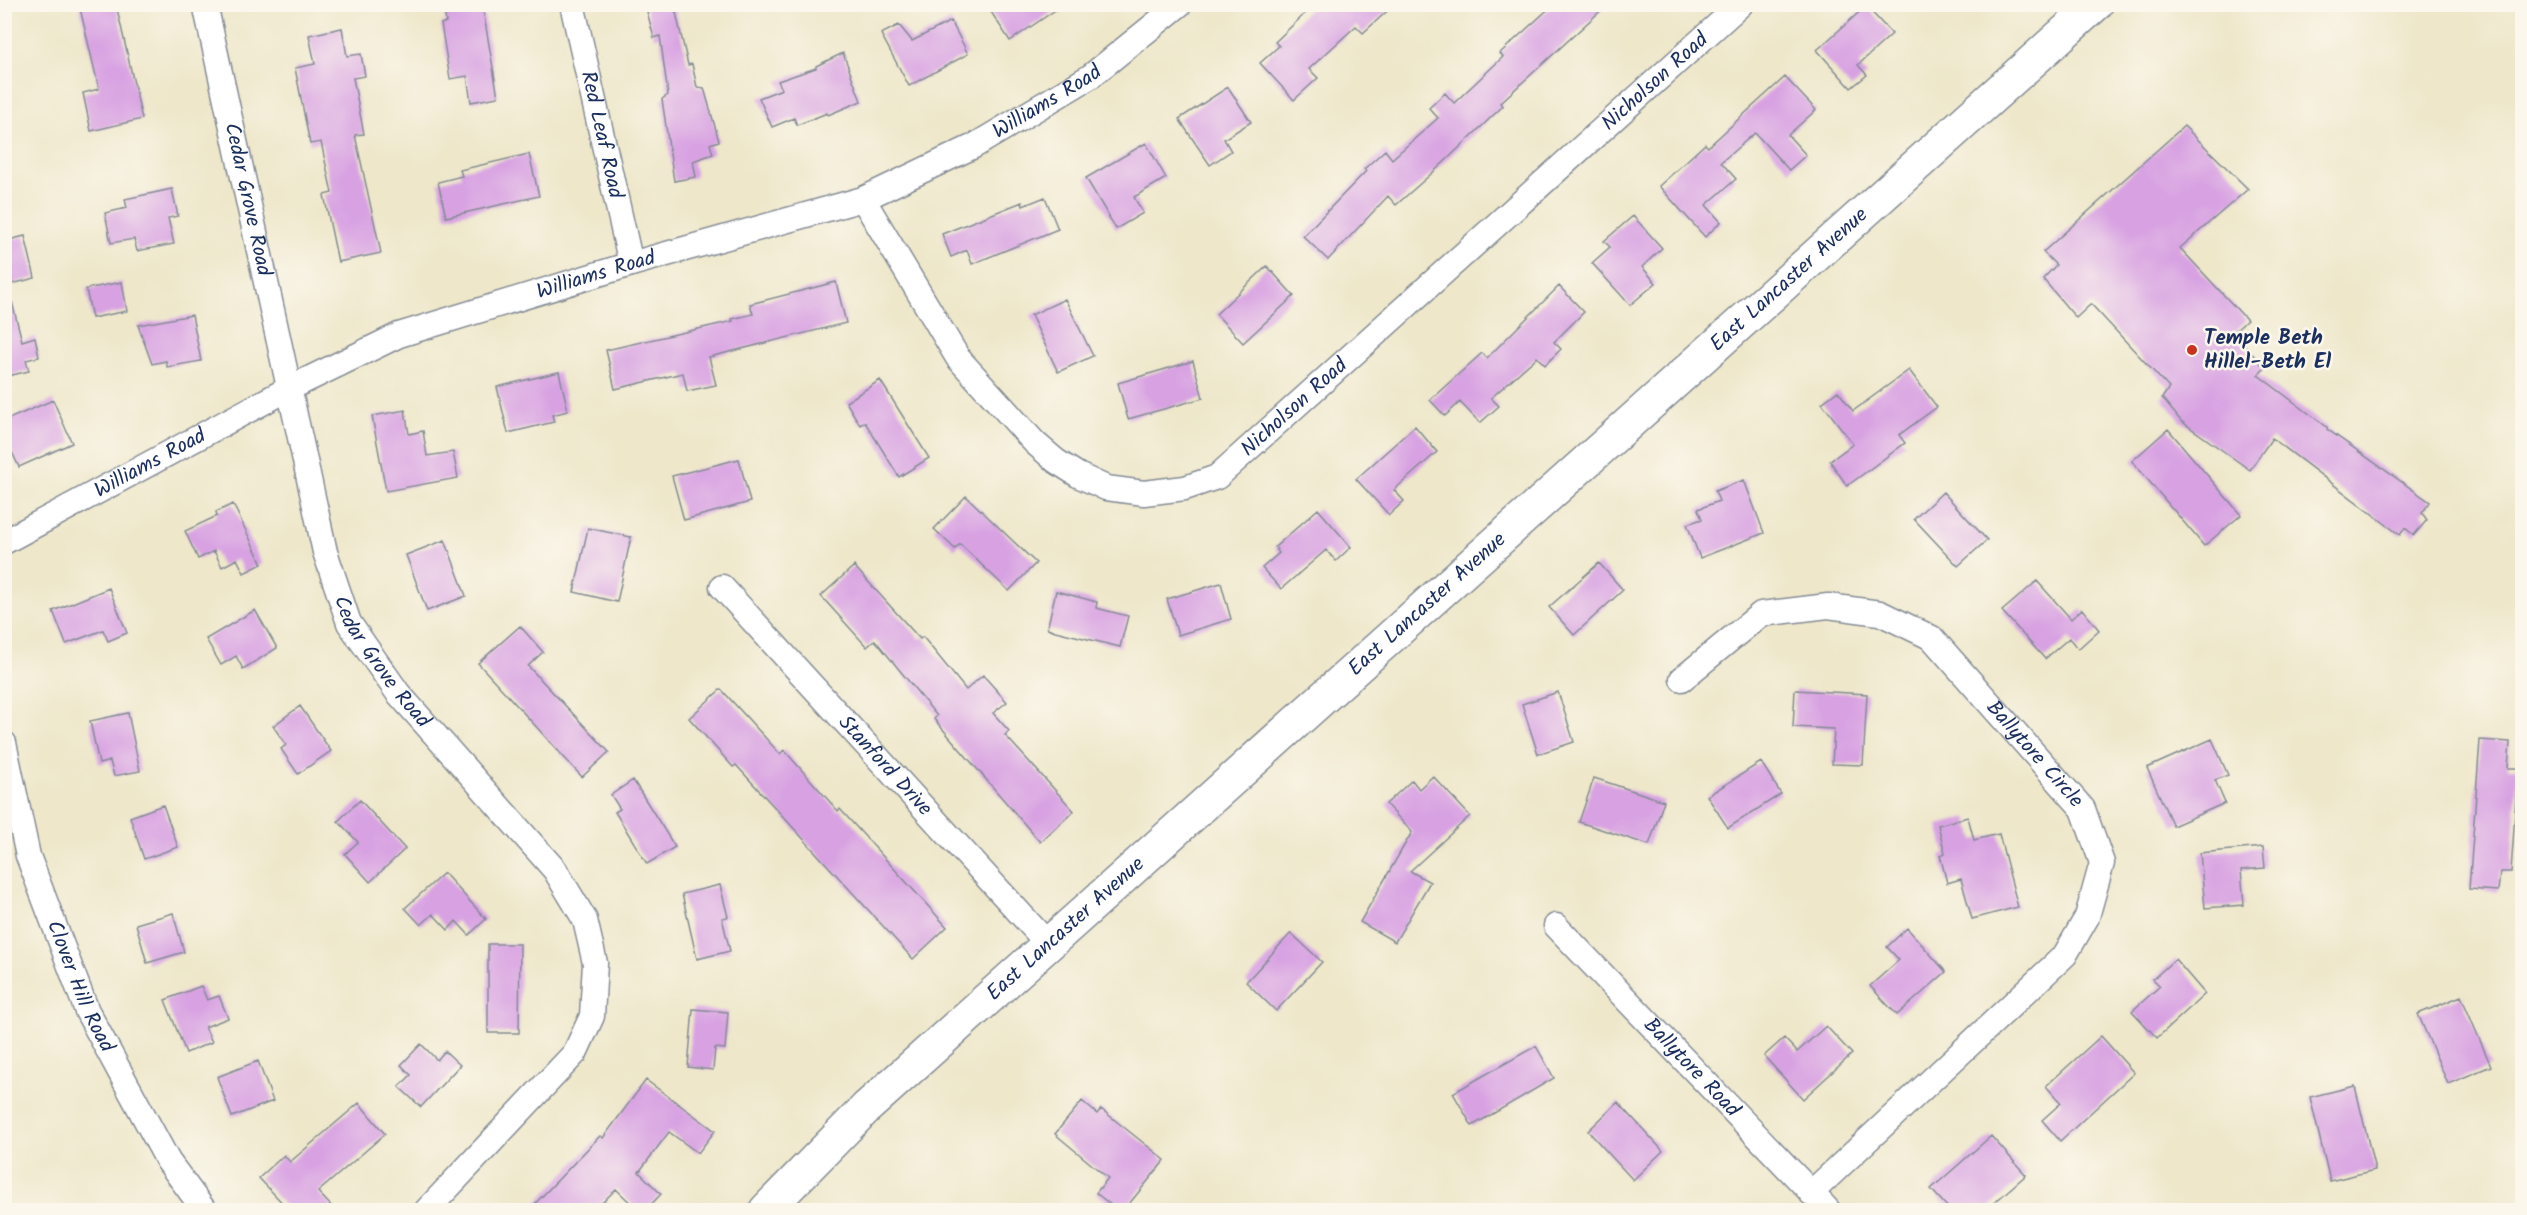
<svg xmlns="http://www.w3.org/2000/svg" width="2527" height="1215" viewBox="0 0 2527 1215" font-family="Kalam,sans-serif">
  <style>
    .building { fill: #d8a2e2 }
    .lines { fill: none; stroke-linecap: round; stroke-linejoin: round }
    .minor-casing { stroke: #848b94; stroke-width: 27 }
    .trunk-casing { stroke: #848b94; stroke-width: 36 }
    .minor { stroke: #fff; stroke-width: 24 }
    .trunk { stroke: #fff; stroke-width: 33 }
    .poi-dot { fill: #c8321e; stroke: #fbf7ec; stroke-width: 2 }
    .labels { text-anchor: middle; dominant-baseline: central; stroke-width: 5; stroke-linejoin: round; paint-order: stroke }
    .street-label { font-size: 21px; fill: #1b2f5e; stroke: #fbf7ec }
    .poi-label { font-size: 21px; font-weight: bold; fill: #1b2f5e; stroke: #fbf7ec; text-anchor: start }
  </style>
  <rect width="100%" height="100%" fill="#fbf7ec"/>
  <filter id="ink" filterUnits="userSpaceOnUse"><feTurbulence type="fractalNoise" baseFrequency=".0167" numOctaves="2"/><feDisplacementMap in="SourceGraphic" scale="12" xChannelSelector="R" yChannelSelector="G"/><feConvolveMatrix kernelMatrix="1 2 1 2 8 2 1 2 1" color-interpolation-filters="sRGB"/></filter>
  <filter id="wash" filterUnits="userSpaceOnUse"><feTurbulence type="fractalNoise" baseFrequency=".008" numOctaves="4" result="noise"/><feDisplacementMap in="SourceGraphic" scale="24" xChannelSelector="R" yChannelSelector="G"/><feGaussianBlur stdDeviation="1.35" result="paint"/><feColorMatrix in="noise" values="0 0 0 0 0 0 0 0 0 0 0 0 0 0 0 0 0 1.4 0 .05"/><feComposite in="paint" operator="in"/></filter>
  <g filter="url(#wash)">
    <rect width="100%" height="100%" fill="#eee7ca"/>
    <g id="blocks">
      <!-- building -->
      <path class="building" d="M79,4h37l26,115 -51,12 -8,-38 16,-4z
        M443,4h39l16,93 -27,5 -4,-26 -17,3 -9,-55 5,-2z
        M645,4h29l14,61 4,-1 5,23 7,1 15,53 -9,3 3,10 -20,7 3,16 -22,4 -12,-82 6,-4 -8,-59 -6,2z
        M1003,4h61l-54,37 -19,-29z
        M1315,4h80l-32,29 -7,-7 -47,43 9,9 -24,22 -34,-37 19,-17 -4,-4z
        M1554,4h54l-108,99 3,3 -64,61 -43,38 -8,-9 -60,64 -25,-24 63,-65 -2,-2 21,-19 7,9 46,-41 -9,-10 16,-15 9,10 49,-46 -3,-4z
        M1866,6l26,28 -34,31 9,10 -16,13 -34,-38z
        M951,21l17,33 -59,32 -28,-52 18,-9 13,16z
        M342,28l5,28 14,-2 4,22 -12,2 11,56 -9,1 26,118 -43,9 -14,-67 8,-2 -11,-51 -11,2 -15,-76 20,-4 -6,-29z
        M843,53l18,48 -33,14 -1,-2 -30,12 -3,-7 -22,9 -13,-29 23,-9 -4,-8 38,-13v-2z
        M1785,77l31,33 -28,25 18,20 -17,15 -34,-37 -34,29 15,17 -30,26 15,17 -16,15 -46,-51 46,-42 3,3z
        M1228,87l23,35 -27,17 7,12 -21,14 -31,-46z
        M2184,126l64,63 -68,59 67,72 -14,13 32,35 -7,7 69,52v2l103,73 -8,11 5,7 -13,15 -9,-7 -5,7 -128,-97 -22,32 -69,-49 -19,-23 7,-10 -78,-84 -15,14 -33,-39 13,-14 -13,-13z
        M1146,143l20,35 -32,19 9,16 -27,16 -30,-51z
        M529,154l10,42 -93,21 -8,-35 24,-6 -2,-6z
        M172,189l6,27 -10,2 6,26 -37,7 -3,-12 -23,4 -6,-30 22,-5 -2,-9z
        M1045,197l13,32 -86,35 -5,-14 -16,7 -9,-23 80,-32 1,4z
        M1633,216l29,32 -20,19 14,16 -26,22 -38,-42 18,-16 -6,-6z
        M25,236l10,42 -31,8v-45z
        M1267,266l27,30 -51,47 -27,-29z
        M122,282l5,29 -35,7 -6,-29z
        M836,282l10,41 -137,34 7,28 -29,6 -4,-18 -68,16 -9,-39 127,-29 -1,-2 21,-5 -3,-10z
        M1559,286l25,26 -30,30 7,7 -16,16 -8,-8 -46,41 8,8 -19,17 -20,-21 -15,14 -15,-16 52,-47 5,5z
        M1065,299l28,57 -35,16 -27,-57z
        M12,302l10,39 13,-4 4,20 -13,3 3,11 -25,6v-74z
        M192,315l9,46 -34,6 -1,-6 -14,3 -14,-39z
        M1193,361l10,37 -75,21 -10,-36z
        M1909,370l28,37 -38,28 6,8 -58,43 -17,-25 23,-17 -31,-41 16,-12 15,20z
        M559,372l9,39 -16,4 2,7 -46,11 -11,-46z
        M880,380l49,78 -30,19 -34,-55 -5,3 -14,-23z
        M53,400l19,43 -53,24 -15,-32v-14z
        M405,410l4,24 14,-3 4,25 26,-4 5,26 -72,13 -14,-75z
        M1415,426l22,26 -43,38 10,11 -15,14 -33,-36z
        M2168,429l73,86 -37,31 -72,-85z
        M739,459l11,43 -66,18 -12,-44z
        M1744,480l20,53 -64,25 -13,-34 15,-5 -4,-10 21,-8 -4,-10z
        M1943,492l44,48 -29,26 -44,-47z
        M966,496l70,67 -27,28 -49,-47 -5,5 -21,-20z
        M233,504l29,60 -18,9 -7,-14 -15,8 -8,-16 -16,8 -13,-28 32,-15 -1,-4z
        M1318,509l33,38 -15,14 -10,-11 -45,39 -19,-21 17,-15 -4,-6z
        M588,528l43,9 -14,65 -43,-10z
        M445,540l21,56 -39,15 -21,-56z
        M1599,563l24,27 -49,45 -25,-28z
        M854,566l66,73 3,-2 43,53 17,-15 24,27 -14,11 16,18 -4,4 69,76 -34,31 -106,-123 3,-3 -62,-76 -8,7 -46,-51z
        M2037,581l34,38 11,-10 17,21 -21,19 -9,-11 -24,21 -43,-48z
        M1221,583l10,36 -53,16 -11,-36z
        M109,588l18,45 -19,8 -5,-11 -37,14 -13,-33z
        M1056,591l41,11 -1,6 32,8 -8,31 -73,-18z
        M255,610l22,38 -34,21 -7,-13 -15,9 -15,-26z
        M520,626l23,26 -15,14 81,86 -27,25 -104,-114z
        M721,689l59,65 4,-4 54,61 2,-2 107,118 -34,32 -177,-194 -3,2 -44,-49z
        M1795,690l72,4 -4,71 -31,-1 2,-35 -41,-2z
        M1558,692l16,50 -36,12 -16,-50z
        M300,706l31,45 -33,23 -17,-25 5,-4 -13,-19z
        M128,713l12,58 -26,5 -4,-15 -11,3 -9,-43z
        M2212,739l16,36 -13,5 10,23 -52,23 -26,-58z
        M2480,740l30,2 -2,26h10l-7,104h-11l-2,19 -29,-2z
        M1761,762l20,32 -53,34 -21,-32z
        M1433,776l37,40 -60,55 20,11 -35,60 -35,-20 52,-90 -26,-28 26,-24 7,9z
        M1594,778l70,23 -15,44 -70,-23z
        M633,780l42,67 -28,17 -32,-52 5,-3 -9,-14z
        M360,800l45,49 -35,33 -25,-28 13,-12 -20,-21z
        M163,805l15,42 -34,12 -14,-42z
        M1968,817l6,23 25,-6 19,73 -46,12 -11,-40 -14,4 -7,-28 5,-2 -7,-28z
        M2263,847l2,21 -24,2 3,35 -39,3 -5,-55z
        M444,873l42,46 -17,16 -13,-14 -8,9 -15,-16 -12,11 -16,-17z
        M720,885l8,32 -6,1 8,33 -33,8 -15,-65z
        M173,913l11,39 -37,11 -11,-39z
        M1907,928l39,44 -49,43 -27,-29 29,-26 -12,-13z
        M1291,933l31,29 -46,49 -30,-29z
        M488,944h32l-1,89h-31z
        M2175,959l30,35 -48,44 -25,-27 28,-25 -7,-7z
        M201,986l6,14 12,-4 9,22 -23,9 7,15 -26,11 -21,-53z
        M2461,996l30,70 -43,18 -30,-70z
        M693,1009l35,3 -3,37 -10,-1 -2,22 -25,-3z
        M1826,1026l26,28 -49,45 -39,-43 20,-18 13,14z
        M2101,1036l33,37 -74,68 -18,-21 19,-17 -15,-17z
        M421,1044l16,16 8,-9 15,14 -39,42 -22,-20 12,-12 -10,-10z
        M1536,1046l18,32 -82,48 -19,-33z
        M258,1061l15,40 -41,16 -15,-40z
        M646,1080l69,51 -17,22 -29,-21 -30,40 22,22 -15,16h-8l-22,-21 -21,21h-66l71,-74 3,2z
        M2355,1086l20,84 -45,11 -20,-84z
        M1082,1101l15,13 4,-5 64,51 -41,50h-7l-21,-17 12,-15 -53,-44z
        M1618,1102l45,49 -30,29 -45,-49z
        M359,1103l26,31 -67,58 17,18h-46l-30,-32 25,-23 6,7z
        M1991,1136l35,39 -40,35h-36l-19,-21z"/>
    </g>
  </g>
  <g filter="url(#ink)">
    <use href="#blocks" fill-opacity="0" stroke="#848b94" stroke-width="1.5"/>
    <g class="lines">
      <!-- minor casing -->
      <g class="minor-casing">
        <g id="minor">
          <path id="s1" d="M205,4l120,548 24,71 49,70 157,177 30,50 10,43 -3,53 -17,37 -148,157"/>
          <path id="s2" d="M572,4l59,260"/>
          <path id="s3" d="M863,199l95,159 77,85 21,18 22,14 28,13 38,5 41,-5 32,-11 524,-473"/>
          <path id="s4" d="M4,542l284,-153 111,-54 232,-71 232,-65 111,-53 117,-70 89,-72"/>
          <path id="s5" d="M722,587l326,357"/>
          <path id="s6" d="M1682,679l79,-65 67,-8 52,7 52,25 151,171 19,54 -15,54 -22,38 -254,238"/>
          <path id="s7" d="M4,743l24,113 59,155 81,150 36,49"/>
          <path id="s8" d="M1556,926l272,284"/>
        </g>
      </g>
      <!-- trunk casing -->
      <g class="trunk-casing">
        <g id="trunk">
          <path id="s9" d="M766,1210l100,-102 1230,-1104"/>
        </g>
      </g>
      <!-- minor -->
      <use href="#minor" class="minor"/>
      <!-- trunk -->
      <use href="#trunk" class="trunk"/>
    </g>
  </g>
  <!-- markers -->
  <circle class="poi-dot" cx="2192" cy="350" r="6"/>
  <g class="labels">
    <!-- street labels -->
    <g class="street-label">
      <text stroke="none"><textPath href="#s3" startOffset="1088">Nicholson Road</textPath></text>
      <text stroke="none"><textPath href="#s4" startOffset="1138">Williams Road</textPath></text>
      <text stroke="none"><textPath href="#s2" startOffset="134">Red Leaf Road</textPath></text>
      <text stroke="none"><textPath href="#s1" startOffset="200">Cedar Grove Road</textPath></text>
      <text stroke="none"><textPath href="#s4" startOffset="652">Williams Road</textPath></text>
      <text stroke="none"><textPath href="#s9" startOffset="1383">East Lancaster Avenue</textPath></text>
      <text stroke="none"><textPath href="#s3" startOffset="602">Nicholson Road</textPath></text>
      <text stroke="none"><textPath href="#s4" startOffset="166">Williams Road</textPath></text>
      <text stroke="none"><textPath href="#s9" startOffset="897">East Lancaster Avenue</textPath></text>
      <text stroke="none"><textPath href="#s1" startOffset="686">Cedar Grove Road</textPath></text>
      <text stroke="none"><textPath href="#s6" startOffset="435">Ballytore Circle</textPath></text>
      <text stroke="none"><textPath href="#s5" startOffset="242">Stanford Drive</textPath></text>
      <text stroke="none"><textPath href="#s9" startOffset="411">East Lancaster Avenue</textPath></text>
      <text stroke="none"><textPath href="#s7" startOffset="256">Clover Hill Road</textPath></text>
      <text stroke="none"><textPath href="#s8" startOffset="196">Ballytore Road</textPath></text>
    </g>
    <!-- poi labels -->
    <g class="poi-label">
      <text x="2204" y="338">Temple Beth<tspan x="2204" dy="24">Hillel-Beth El</tspan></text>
    </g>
  </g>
  <!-- margin -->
  <rect width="2527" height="1215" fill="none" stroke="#fbf7ec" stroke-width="24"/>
</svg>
